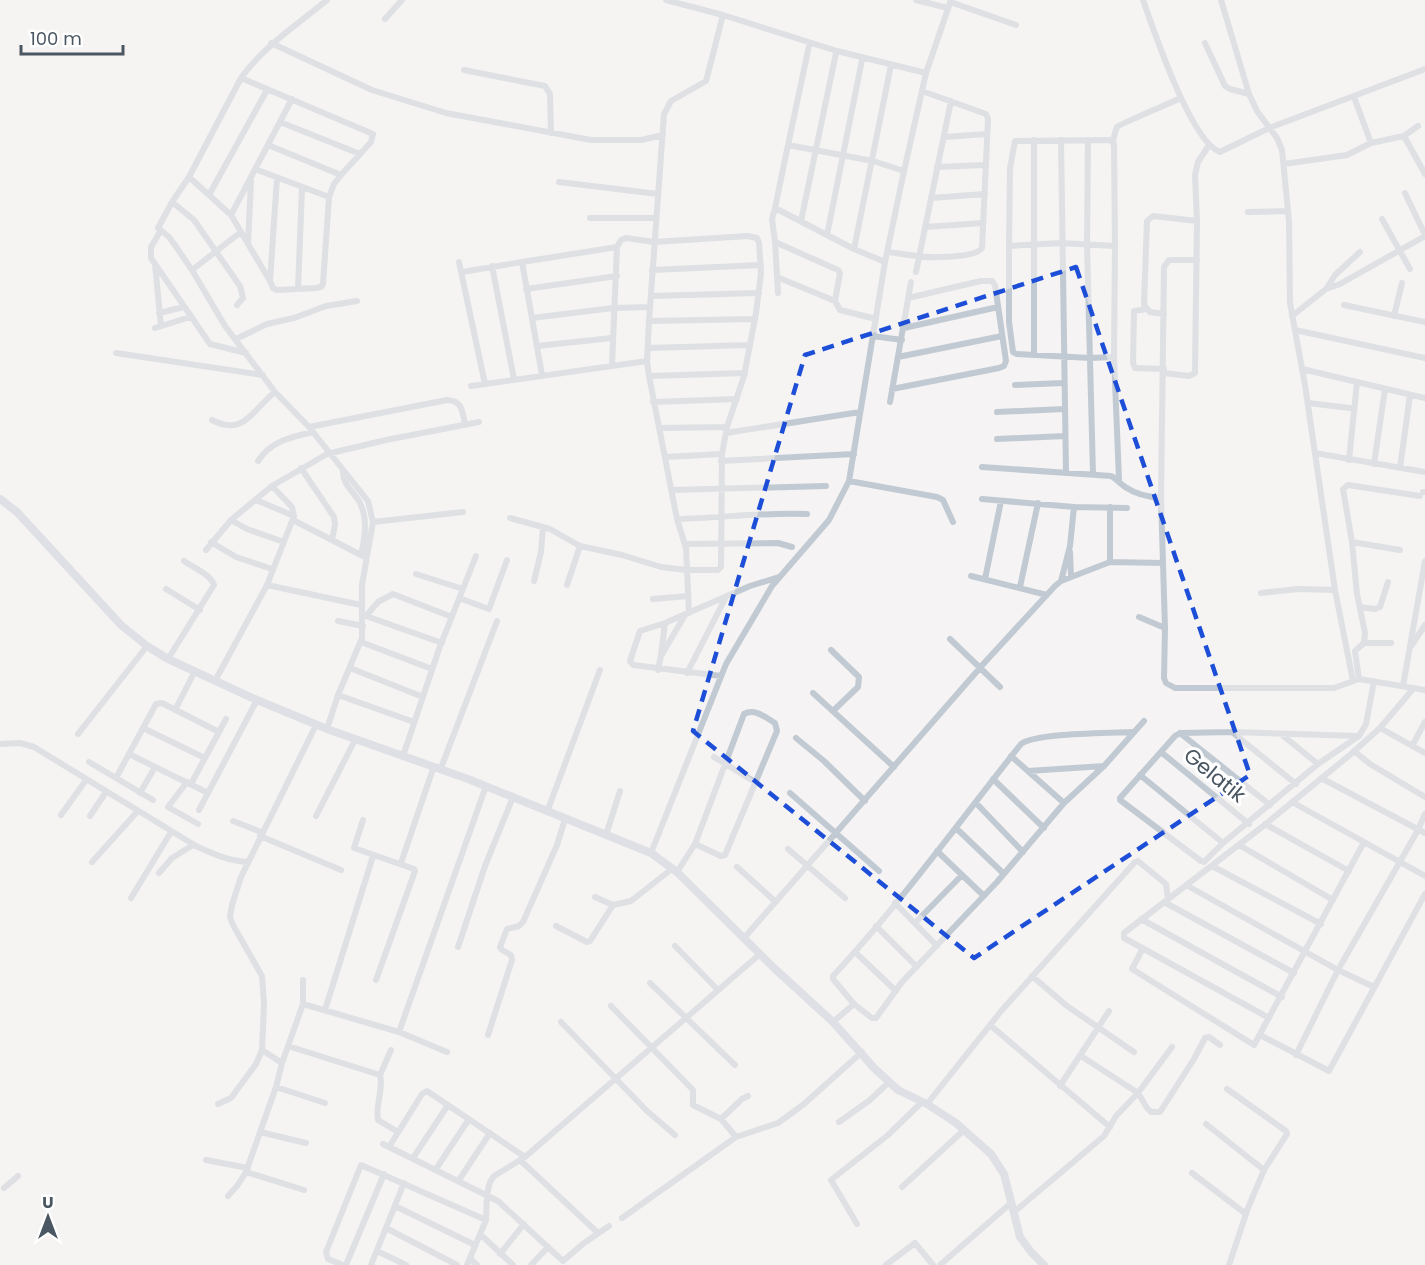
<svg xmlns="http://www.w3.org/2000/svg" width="1425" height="1265" viewBox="0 0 1425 1265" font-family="Poppins,sans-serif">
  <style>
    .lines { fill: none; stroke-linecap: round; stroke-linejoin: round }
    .street { stroke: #c1cad2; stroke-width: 6 }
    .secondary { stroke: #c1cbd6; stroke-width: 8 }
    .marked { fill: none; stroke: #1d4ed8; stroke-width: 4.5; stroke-dasharray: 12 8; stroke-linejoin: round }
    .labels { text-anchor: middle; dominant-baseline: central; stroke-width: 6; stroke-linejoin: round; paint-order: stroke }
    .street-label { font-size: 21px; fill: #4a5661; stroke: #fff }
  </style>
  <rect width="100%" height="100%" fill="#f5f3f3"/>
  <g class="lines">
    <!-- street -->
    <path class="street" d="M666,0l57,15 114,36 89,22
      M916,0l32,8
      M1143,0c11,31 48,142 77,152l49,-24 156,-59
      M1221,0l28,94 8,17 20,27 5,12 7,71 1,82 15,82 30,205 18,91
      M950,2l66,23
      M385,19l17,-19
      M271,43l101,47 74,23 145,27h50l22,-5
      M1205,43l20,43 5,3 19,5
      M464,70l81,16 5,8 1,39
      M241,78c24,-33 56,-53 86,-78
      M280,122l80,32
      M1404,136l14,-10
      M944,137l43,-3
      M1034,140v215
      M1061,140l5,332
      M1088,140l-1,105 6,229
      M1113,141c1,-4 2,-10 4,-14 2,-3 56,-25 64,-29
      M1371,143l33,-7 21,38
      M268,145l73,30
      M788,145l21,-99
      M1284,164l63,-9 24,-12 -17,-46
      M937,167l48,-2
      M255,169l74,28 5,-13 7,-9 30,-33 2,-8 -132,-56 -52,99 -17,25 -14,26 11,9 10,14 13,19 33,56 50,66 34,35 59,74 5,21 -11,63v53l-24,57 -11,34
      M189,177l42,38 10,17 -49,38
      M277,178l-7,103 3,7 4,2 39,-2 5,-1 2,-3 6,-87
      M559,182l99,12
      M1405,193l20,42
      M209,195l58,-105
      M931,198l54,-4
      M172,202l22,18 46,66 3,12 -6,7
      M775,208l-3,11 3,23 63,28 2,3 -5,28 5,9 36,9
      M1248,212l40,-1
      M231,215l61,-116
      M590,218h66
      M1382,219l28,50
      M801,221l35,-168
      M925,227l58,-4
      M161,230l-10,17v11l59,86 36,9
      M241,232l29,49
      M827,235l35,-175
      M775,242l3,51
      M248,244l3,-63
      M1009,246l1,-78 5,-27 95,-1 4,4 1,102
      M854,249l37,-184
      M888,252c9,1 19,3 29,4 12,2 59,2 65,-8l6,-129 -2,-5 -64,-23
      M1197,260h-28l-5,7 -3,231 4,130 -1,50 2,5 9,5h159l25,-9 66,11
      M459,262l26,122
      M885,262l-31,-13 -79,-41 13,-63 85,16 31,10
      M155,264l6,62
      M492,266l22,113
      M652,270l109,-5
      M462,272l60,-10
      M916,272l35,-171
      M777,277l58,24
      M1327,288l8,-13 25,-23
      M298,289l4,-101
      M526,289l91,-13
      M651,296l108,-3
      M1344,305l81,17
      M1147,309l-13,2 -1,52 2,5 29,1
      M159,313l25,-6
      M1164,314l-14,-2 -6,-7 3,-84 6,-5 44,5 -2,-46 3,-13 11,-17
      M1292,316l34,-27 14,-5 85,-48
      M1394,316l8,-33
      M532,318l81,-10 37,-1
      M649,321l106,-2
      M155,328l35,-11
      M904,328l94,-21
      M1295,330l130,28
      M873,336l29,4
      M236,339l31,-15 27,-6 32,-12 31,-5
      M537,346l75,-8
      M648,348l102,-3
      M116,353l147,22
      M898,357l104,-21
      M1114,357l-24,1 -73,-4 -4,-2 -4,-30v-76l52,-3 54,3 -1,111 5,123
      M1302,369l123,29
      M1164,373l25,3 6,-3 2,-152
      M542,375l-20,-113 95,-15
      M649,376l96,-3
      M1015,385l48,-2
      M471,386l176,-25
      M892,389l107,-21 5,-2 2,-5 -11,-76 -3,-4h-11l-73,17
      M653,402l84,-3
      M890,402l21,-120
      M1308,403l42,5
      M997,412l67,-3
      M212,420c32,17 40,-10 63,-28
      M309,427l138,-27c16,1 15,11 18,24
      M660,428l67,-1
      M726,433l134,-21
      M997,439l68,-3
      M1315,453l110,19
      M665,457l57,-3
      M1349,460l8,-78
      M258,461c13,-20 33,-24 55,-29
      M721,461l133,-7
      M1374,464l11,-75
      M982,467l129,9c6,3 10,9 16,12 10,7 23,9 34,10
      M301,468l33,49 1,8 -3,15
      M1400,468l10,-73
      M343,470c-1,15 11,21 17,33 8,16 5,35 1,52
      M849,481l88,16 6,3 10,22
      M671,490l155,-4
      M1423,492h2
      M982,499l92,8 53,1
      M256,500l38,16
      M510,518l40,11 30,17 42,9 39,12 25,3h32l3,-3 1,-113 5,-27 17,-51 12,-63 5,-40 -2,-30 -2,-5 -9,-2 -94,6 -28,-4 -5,2 -4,7 -5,118
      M677,519c43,-1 87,-7 130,-5
      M231,520l16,9 37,13
      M293,520l70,36
      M373,522l90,-10
      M211,542l25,15 36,12
      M1352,542l48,8
      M685,544l93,-1 14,4
      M206,550l25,-30 41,-34 55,-32 59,-14 93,-18
      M1070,552l1,24
      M1110,562v-55
      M416,574l47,15
      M971,576l76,19
      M985,579l16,-78
      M534,581l7,-29 2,-25
      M1061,581l9,-35 4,-39
      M267,585l94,20
      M567,585l13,-39
      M1020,587l18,-84
      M166,589l34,21
      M1261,593l37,-4 37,1
      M459,598l30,11 18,-49
      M653,599l35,-3
      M1360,607l15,2 5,-2 8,-25
      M689,613l-3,-65 -9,-29 -28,-143 -2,-15 2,-40 15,-207 7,-13 35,-20 17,-66
      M362,615l4,1 12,-14 15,-8 59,23
      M366,616l76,27
      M1139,617l26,11
      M338,621l25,5
      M950,639l50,48
      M361,642l71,27
      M1364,643h27
      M1412,645l13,-20
      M831,650l28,27 -1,10 -24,23
      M661,655l4,-32
      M168,659l46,-74c-4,-11 -20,-17 -30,-24
      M350,668l73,29
      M658,670l3,-14 24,-41
      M687,673l39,-76
      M721,676l-88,-11 -3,-4 10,-30 25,-8 85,-37 29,-9
      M1359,679l-4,-28 9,-8 1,-10 -8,-39 -5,-52 -9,-53 5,-4 72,11
      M215,681l52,-96 27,-69 -2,-9 -20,-21
      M1403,686l22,-125
      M813,693l81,74
      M338,695l76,27
      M175,710l20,-39
      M143,728l62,30
      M1380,728l45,25
      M1133,732c-22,1 -98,1 -112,12 -62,78 -120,159 -188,232v3l21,25 18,14h4l26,-36 95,-100 67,-79 40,-37 40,-45
      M1232,732l64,52
      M1180,733l90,72
      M78,734l69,-88
      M1281,734l37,30
      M1359,736l-127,-4 -52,1 -5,3 -55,62v2l81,61 3,1 19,-19 95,-79 41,-28 7,-12 8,-43
      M796,738l28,23 41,40
      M0,744l20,-1 14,4 162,99c17,8 33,15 52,16
      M1412,746l13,-24
      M1354,751l16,13 55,33
      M1161,752l88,72
      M129,754l77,38
      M403,756l36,-107 37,-93
      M1011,756l53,47
      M714,757l41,25
      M89,762l64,38
      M441,768l56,-147
      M1028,771l76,-5
      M1140,775l83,68
      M116,778l40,-74 6,-1 57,29
      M1321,778l104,55
      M993,779l51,49
      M187,782l-19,25 30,17
      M191,784l35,-65
      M140,793l15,-26
      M790,793l89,78
      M1292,802l133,74
      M976,803l47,49
      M199,810l58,-110
      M547,812l53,-142
      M61,815l25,-35
      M90,816l16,-24
      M316,816l39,-76
      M363,820l-9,28 60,21 1,2 -39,109
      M233,821l28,11
      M1265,824l84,47
      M956,828l48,46
      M606,835l14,-44
      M260,836l81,34
      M1239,845l94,55
      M788,849l57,49
      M937,851l47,45
      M651,853l75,-189 46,-78 57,-66 20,-39 36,-219 19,-91 22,-98 25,-73
      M92,862l45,-50
      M401,863l33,-97
      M1212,866l109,58
      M737,867l39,35
      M677,872l18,-28 49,-130c11,-6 21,3 31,9l2,8 -52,124 -4,1 -26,-12
      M159,873l13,-15 21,-13
      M1186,885l152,85 36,17
      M595,897l18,8 18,-4 42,-33
      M131,898l40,-66
      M1164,902l130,71
      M895,903l42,43
      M1141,919l141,78
      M915,923l47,-48
      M556,926l31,16 3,-1 23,-36
      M876,926l41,41
      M744,938l242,-277 69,-75 6,-5 49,-19 53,1
      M675,946l43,44
      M458,947l27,-81 28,-69
      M1143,948l-11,21 122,76 110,-203
      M855,952l41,39
      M1032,976l35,30 67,46
      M650,983l85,82
      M303,1004l96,28 48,20
      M611,1006l82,84v15l28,14 15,18
      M325,1010l48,-154
      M1269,1018l-145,-80v-5l138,-106 89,-73 29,-26 33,-39
      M561,1022l86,89 28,24
      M833,1022l21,-18
      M990,1025l120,102
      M399,1032l87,-246
      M488,1035l24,-75 -1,-5 -9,-5 -2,-3 7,-18 12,-3 4,-4 34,-77 8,-26
      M1260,1035l69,36 96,-177
      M288,1046l92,29c4,15 -5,29 -2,45l20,12
      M1296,1055l42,-85 80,-140 7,-16
      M1081,1056l57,37 9,15 4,4h9l34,-53 11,-21 4,-1 11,8
      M282,1063l-20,-13 2,-46 -2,-28 -29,-51 -3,-8 2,-12 9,-28 75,-152
      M380,1075l11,-25
      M1060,1086l49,-75
      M276,1087l49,16
      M1227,1089l59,42 1,3 -23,36 -16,38 -19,57
      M218,1104l13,-6 25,-34 6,-14
      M927,1104l75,-94 133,-148 3,-1 28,23 2,15
      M721,1119l21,-20 6,-3
      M839,1122l31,-22 19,-18
      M1206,1124l58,46
      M260,1132l46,11
      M383,1144l115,57 65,60 21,-18 25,-17
      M389,1147l33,-53 5,-3 98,66
      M413,1158l35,-53
      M206,1160l42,8
      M520,1160l78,73
      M436,1169l33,-50
      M246,1172l58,18
      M1192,1173l54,41
      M459,1180l31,-47
      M902,1187l62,-57
      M4,1188l14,-12
      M228,1196l9,-10 9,-14 30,-85 6,-24 21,-59v-24
      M395,1206l80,39
      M1014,1212l90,-76 12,-20 22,-23 34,-46
      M622,1218l114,-81 42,-14 26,-19 58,-52
      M857,1224l-26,-44 57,-45 34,-33
      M386,1228l71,37
      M480,1234l33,31
      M377,1251l29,14
      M500,1254l24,-30
      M470,1258l7,7
      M343,1265l-15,-6 -2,-7 35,-87 125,55
      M346,1265l38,-91
      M371,1265l33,-82
      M467,1265l19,-45 1,-26 3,-12 4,-6 31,-19 235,-203
      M531,1265l17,-18
      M886,1265l29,-22 18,22
      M940,1265l71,-62"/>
    <!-- secondary -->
    <path class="secondary" d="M0,499l17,13 104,113 26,21 21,13 89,41 70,29 141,50 183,74 26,19 97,96 59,54 41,46 24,22 29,14 29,19 35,31 13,20 16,63 11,15 13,13"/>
  </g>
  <!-- marked area -->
  <path d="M0 0H1425V1265H0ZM1076,267l174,508 -276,183 -281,-227 112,-376z" fill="#f5f3f3" fill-opacity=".55" fill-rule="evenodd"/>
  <path class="marked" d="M1076,267l174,508 -276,183 -281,-227 112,-376z"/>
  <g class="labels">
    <!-- street labels -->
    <g class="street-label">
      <text transform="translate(1215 775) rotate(39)">Gelatik</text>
    </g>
  </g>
  <!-- north arrow -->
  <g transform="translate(48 1217)" stroke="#ffffff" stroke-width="4.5" paint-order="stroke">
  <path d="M0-4.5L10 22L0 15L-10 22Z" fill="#4a5661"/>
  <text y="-9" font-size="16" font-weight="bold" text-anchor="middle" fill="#4a5661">U</text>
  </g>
  <!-- scale -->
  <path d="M21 45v9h102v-9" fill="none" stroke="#4a5661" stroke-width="3"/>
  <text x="30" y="45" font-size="18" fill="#4a5661" stroke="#ffffff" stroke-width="4.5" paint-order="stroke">100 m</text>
</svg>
